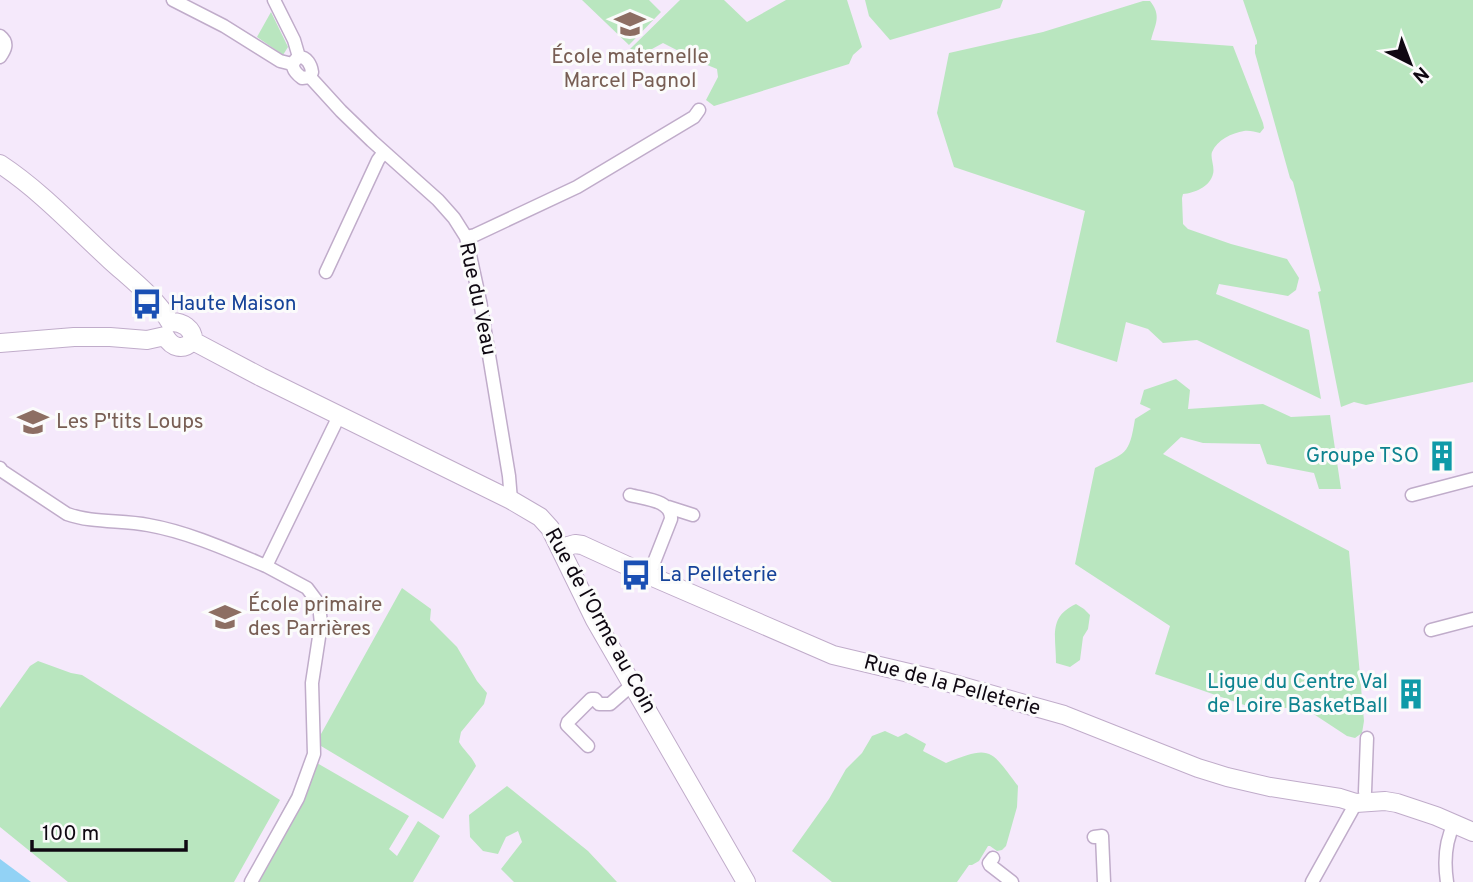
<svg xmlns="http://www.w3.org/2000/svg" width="1473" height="882" viewBox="0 0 1473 882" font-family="Overpass,sans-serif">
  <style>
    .green { fill: #b9e6bf }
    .water { fill: #92d2f5 }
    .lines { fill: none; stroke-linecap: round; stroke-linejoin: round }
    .minor-casing { stroke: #c0acca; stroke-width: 15 }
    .secondary-casing { stroke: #c0acca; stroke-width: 20 }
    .minor { stroke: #fff; stroke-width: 12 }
    .secondary { stroke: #fff; stroke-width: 18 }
    .labels { text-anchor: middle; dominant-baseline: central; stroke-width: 6; stroke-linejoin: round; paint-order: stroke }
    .education-label { font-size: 21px; fill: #785e54; stroke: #fbfbfb; text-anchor: start }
    .street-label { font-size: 21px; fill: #0f0812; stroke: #fbfbfb }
    .transit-label { font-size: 21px; fill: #164399; stroke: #fbfbfb; text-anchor: start }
    .culture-label { font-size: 21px; fill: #0d838f; stroke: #fbfbfb; text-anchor: end }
  </style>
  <rect width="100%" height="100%" fill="#f5e9fb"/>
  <!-- green -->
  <path class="green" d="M582,0h67l12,12 -32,33z
    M680,0h44l23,22 39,-22h61l15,47 -9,8 -4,9 -135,42 -8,-6 12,-23 -1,-8 -17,-7 -37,-19 -22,12 -11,-6z
    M865,0h138l-3,8 -110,32 -21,-24z
    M1243,0h230v382l-107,23 -12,-3 -13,5 -23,-115 3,-1 -28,-109 -3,-4 -35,-125v-8l2,-1v-3z
    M1143,1h7c12,15 5,23 1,39l82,6 30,77 1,5 -4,5c-5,-1 -11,-3 -16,-2 -12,2 -27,9 -32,21 -2,6 3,15 1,22 -3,13 -19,19 -30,20l-1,4 1,26 5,5 43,15 56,15 12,19 -3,12 -8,6 -69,-12 -3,10 93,36 12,69 -124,-59 -34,3 -15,-14 -22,-7 -9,40 -61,-20 29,-131 -131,-44 -17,-54 12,-60 94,-21z
    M271,12l17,35 -5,8 -26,-18z
    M1176,379l14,11 -2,19 75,-5 28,13 39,-2 11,74h-22l-5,-16 -47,-9 -7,-20 -57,-1 -22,-6 -18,17 186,97 15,170 -2,12 -7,5 -8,-2 -38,-25 -8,-3h-48l-98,-34 15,-48 -95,-62 20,-96c31,-16 34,-12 40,-49l16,-10 -11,-5 4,-14z
    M402,588l29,21 -1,11 27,27 20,34 10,12 -3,11 -23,28 -2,10c5,9 13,14 17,24l-33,53 -127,-76z
    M1076,604l8,5 6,6 -2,14 -5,8 -3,23 -10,7 -14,-4c0,-27 -8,-46 20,-59z
    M38,661l33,12 11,2 198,125 -46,82h-166l-68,-55v-119l30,-42z
    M885,731l13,6 8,-4 20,11 -3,7 23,12c45,-18 44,-14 72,23l-1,21 -11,39 -4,4 -5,1 -7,-5h-2l-9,15 -7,4h-3l-12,17h-125l-40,-31 37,-52 17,-30 16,-16 10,-17z
    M310,759l99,57 -20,33 8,7 21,-35 22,15 -27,46h-168z
    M507,786l81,65 29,31h-103l-13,-13 21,-27 -4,-11 -12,6 -8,17 -15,-3 -13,-14 -1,-22z"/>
  <!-- water -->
  <path class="water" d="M0,859l31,23h-31z"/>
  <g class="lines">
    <!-- minor casing -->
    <g class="minor-casing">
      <path id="minor" d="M173,0l51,26 56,35 12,3
        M274,0l20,40 5,17
        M0,36c9,7 5,14 0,21
        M299,57c8,0 12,8 13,15l-2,5 -8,1c-8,-6 -14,-14 -3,-21z
        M310,77l31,34 31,30 66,59 16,18 12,19 14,64 29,175 2,24
        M466,237l9,-2 102,-48 117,-70 5,-7
        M326,272l52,-112 6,-8
        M0,468l2,3 65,43c25,9 55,6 81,11 40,7 80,25 118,41l73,-150
        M630,495c14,4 42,5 41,24l-22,56
        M1412,495l61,-16
        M668,507l25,8
        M1431,630l42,-11
        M588,746l-21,-21 1,-3 23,-23h4l4,5h11l23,-20
        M1365,792l2,-54
        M1094,837l8,-1 2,46
        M993,858l-4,5 1,2 22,17
        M251,882l47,-84 16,-44 -2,-71 9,-59 -2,-20 -12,-16 -41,-22
        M1312,882l44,-79
        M1447,882c-3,-20 -2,-40 7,-58"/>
    </g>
    <!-- secondary casing -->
    <g class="secondary-casing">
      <path id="secondary" d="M0,164c41,27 75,64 110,96 22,20 45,37 60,62
        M170,322c12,-1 24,7 23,19
        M165,336c7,12 18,15 28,5
        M193,341l68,36 250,123 29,17 10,11 45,92 151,262
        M0,343l74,-6h36l37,3 18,-4
        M561,548l14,-4 7,1 59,27 192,83 110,26 121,34 134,53 29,9 43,10 70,11 16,5 29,-2 12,2 39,13 37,16"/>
    </g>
    <!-- minor -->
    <use href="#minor" class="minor"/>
    <!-- secondary -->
    <use href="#secondary" class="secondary"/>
  </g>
  <!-- icons -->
  <defs>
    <g id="school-bare" transform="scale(2.415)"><path d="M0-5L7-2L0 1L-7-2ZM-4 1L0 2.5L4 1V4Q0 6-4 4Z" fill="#8d6e63" stroke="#fbfbfb" stroke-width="2.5" paint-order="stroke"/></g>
    <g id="bus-bare" transform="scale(2.415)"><path d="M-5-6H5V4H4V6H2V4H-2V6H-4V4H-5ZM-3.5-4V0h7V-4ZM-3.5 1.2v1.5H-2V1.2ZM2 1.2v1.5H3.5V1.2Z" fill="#1a4fb4" stroke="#fbfbfb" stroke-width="2.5" paint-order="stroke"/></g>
    <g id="building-bare" transform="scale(2.415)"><path d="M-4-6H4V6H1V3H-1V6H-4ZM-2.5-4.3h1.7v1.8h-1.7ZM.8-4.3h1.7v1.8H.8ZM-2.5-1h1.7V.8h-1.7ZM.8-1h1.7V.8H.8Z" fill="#0f9aa8" stroke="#fbfbfb" stroke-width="2.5" paint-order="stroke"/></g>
  </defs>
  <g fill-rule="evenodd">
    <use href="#school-bare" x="630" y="24"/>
    <use href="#bus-bare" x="147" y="304"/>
    <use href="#school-bare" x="33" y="422"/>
    <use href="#building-bare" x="1442" y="456"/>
    <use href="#bus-bare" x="636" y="575"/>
    <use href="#school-bare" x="225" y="617"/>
    <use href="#building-bare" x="1411" y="694"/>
  </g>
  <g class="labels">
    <!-- education labels -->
    <g class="education-label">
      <text x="630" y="57" text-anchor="middle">École maternelle<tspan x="630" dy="24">Marcel Pagnol</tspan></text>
      <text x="56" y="422">Les P'tits Loups</text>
      <text x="248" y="605">École primaire<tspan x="248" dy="24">des Parrières</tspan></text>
    </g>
    <!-- street labels -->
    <g class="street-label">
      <text transform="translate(477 299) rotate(78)">Rue du Veau</text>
      <text transform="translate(600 621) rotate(61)">Rue de l'Orme au Coin</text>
      <text transform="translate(952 686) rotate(15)">Rue de la Pelleterie</text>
    </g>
    <!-- transit labels -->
    <g class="transit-label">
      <text x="170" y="304">Haute Maison</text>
      <text x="659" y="575">La Pelleterie</text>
    </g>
    <!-- culture labels -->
    <g class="culture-label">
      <text x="1419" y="456">Groupe TSO</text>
      <text x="1388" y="682">Ligue du Centre Val<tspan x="1388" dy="24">de Loire BasketBall</tspan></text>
    </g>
  </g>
  <!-- north arrow -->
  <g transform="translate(1410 63) rotate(138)" stroke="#fbfbfb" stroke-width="5" paint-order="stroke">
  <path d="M0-5L12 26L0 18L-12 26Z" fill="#0f0812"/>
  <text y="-10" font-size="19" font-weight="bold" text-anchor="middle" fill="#0f0812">N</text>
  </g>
  <!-- scale -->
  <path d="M32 840v10h154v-10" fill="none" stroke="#0f0812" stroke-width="3.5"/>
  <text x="42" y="840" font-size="21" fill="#0f0812" stroke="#fbfbfb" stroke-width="5" paint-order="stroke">100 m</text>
</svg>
